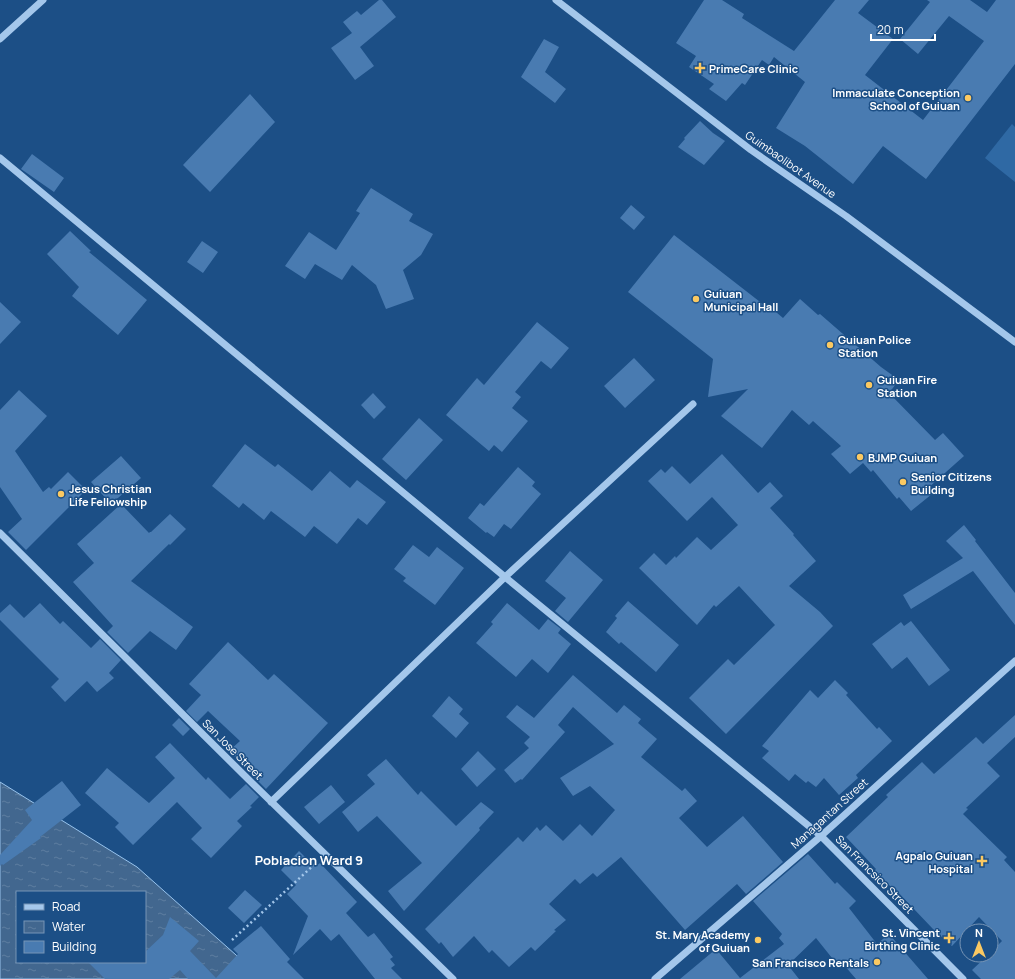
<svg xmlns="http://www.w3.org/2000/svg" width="1015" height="979" viewBox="0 0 1015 979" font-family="Manrope,sans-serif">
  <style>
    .green { fill: #2f69a4 }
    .water { fill: url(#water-ripples); stroke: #97c3ed; fill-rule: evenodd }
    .building { fill: #497bb1 }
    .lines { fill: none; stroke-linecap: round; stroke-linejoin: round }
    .path { stroke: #a4c7eb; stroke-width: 2.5; stroke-dasharray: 2 3; stroke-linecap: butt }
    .minor { stroke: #a4c7eb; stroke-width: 7 }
    .poi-dot { fill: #fbc962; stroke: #1c4f86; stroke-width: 1.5 }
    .labels { text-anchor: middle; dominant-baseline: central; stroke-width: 3; stroke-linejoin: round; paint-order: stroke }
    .poi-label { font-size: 11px; font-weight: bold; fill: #fff; stroke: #1c4f86; text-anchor: start }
    .street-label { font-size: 11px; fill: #fff; stroke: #1c4f86 }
    .quarter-label { font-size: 13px; font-weight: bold; fill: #fff; stroke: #1c4f86 }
  </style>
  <defs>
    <pattern id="water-ripples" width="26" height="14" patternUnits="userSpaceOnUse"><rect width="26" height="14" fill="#42678f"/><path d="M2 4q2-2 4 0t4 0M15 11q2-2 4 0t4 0" fill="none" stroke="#5e7ea0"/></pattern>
  </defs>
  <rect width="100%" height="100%" fill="#1c4f86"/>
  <!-- green -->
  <path class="green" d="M1012,124l3,3v55l-30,-24z"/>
  <!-- water -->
  <path class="water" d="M0,782l137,85 126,112h-263zM17,892h128v70h-128z"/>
  <!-- building -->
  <path class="building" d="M379,0h3l14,17 -36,30 14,19 -19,14 -24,-32 21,-15 -9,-11 14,-11 4,4z
    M704,0h18l22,14 -2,4 52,33 41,-51h34l-11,13 35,26 -28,36 58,45 61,-79 -35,-25 -31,38 -18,-15 30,-37 -3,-2h43l17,12 9,-12h19v64l-89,115 -43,-33 -30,38 -48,-38 -29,-18 29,-46 -31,-25 -5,8 -7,-5 -17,25 -3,-2 -16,18 -17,-12 5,-5 -25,-17 7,-11 -20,-13z
    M544,39l15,8 -14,25 21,17 -11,14 -34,-26z
    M250,94l25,28 -65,70 -27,-27z
    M700,121l13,12 12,8 -21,24 -26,-18 7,-8 -1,-1z
    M32,154l32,24 -10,14 -33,-23z
    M371,188l42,26 -4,7 24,13 -12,21 -18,15 11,29 -28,10 -10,-24 -24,-20 -10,15 -27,-16 -10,15 -20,-13 24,-34 27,18 24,-37 -4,-2z
    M631,205l14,12 -11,13 -14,-12z
    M70,231l21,20 -2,1 58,48 -29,35 -46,-39 7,-9 -32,-33z
    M674,235l95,74 1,-2 13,11 17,-19 18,16 2,-1 61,53 18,13 -10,13 46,47 8,-7 21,23 -37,33 5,5 -21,17 -12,-14 -2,2 -24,-29 -2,2 -8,-9 -13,11 -19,-20 10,-8 -28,-25 -4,4 -17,-15 -30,38 -41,-32 27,-27 -40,8 5,-38 -85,-67z
    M202,241l16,11 -15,21 -16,-11z
    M0,302l21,20 -21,22z
    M537,322l32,26 -18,21 -10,-8 -26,31 6,5 -9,11 16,13 -26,31 -8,-7 -5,6 -43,-36 31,-37 7,7z
    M634,358l21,22 -30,28 -21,-22z
    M19,390l28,26 -32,35 28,41 6,-5 2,2 17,-17 18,18 -60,60 -18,-18 14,-13 -22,-32v-77z
    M373,393l13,14 -12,12 -13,-14z
    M419,418l24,22 -37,40 -24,-21z
    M245,444l30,23 3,-3 34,27 18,-20 20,17 7,-8 29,22 -19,23 -9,-7 -21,26 -23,-18 -9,11 -34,-26 -7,9 -21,-17 -4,5 -27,-22z
    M722,454l36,39 12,-11 13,14 -13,12 24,26 -1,1 23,26 -27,25 31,26 13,14 -107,108 -37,-36 39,-39 6,6 41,-40 -36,-39 -23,21 -2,-2 -17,20 -58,-57 15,-15 12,12 9,-9 1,2 21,-21 14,13 27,-25 -26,-28 -25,24 -39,-40 13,-12 4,4 7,-7 18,18z
    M121,456l20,22 -30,26 -20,-22z
    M518,467l17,15 -3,4 9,8 -30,35 -7,-5 -10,13 -7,-5 -1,1 -18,-15 12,-15 4,3z
    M121,504l28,29 1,-1h1l19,-18 16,15 -16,16 -1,-1 -38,37 62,46 -17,23 -26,-19 -22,22 -21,-21 6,-6 -40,-44 21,-19 -17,-19z
    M964,525l12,15 -1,1 40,52v32l-42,-54 -62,38 -8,-14 60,-37 -17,-17z
    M413,545l16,12 8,-10 27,21 -29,37 -32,-24 3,-3 -12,-9z
    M570,551l33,29 -35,42 -13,-11 11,-13 -21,-17z
    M628,601l51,44 -23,27 -35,-30 -2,2 -13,-12 11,-14 -2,-2z
    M40,603l20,21 3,-3 28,27 9,-9 21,21 -12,13 5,5 -17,14 -10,-11 -22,21 -14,-15 8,-8 -59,-59v-7l10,-9 14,14z
    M507,603l32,27 9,-11 13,10 -3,4 13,11 -23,29 -16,-14 -16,18 -40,-34 17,-19 -2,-2z
    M911,621l39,49 -21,16 -22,-29 -15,12 -20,-25 29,-22 3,4z
    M228,642l40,38 6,-6 54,49 -62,66 -13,-13 1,-1 -25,-24 11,-10 -32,-30 -11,11 -11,-11 15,-16 -12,-11z
    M573,675l44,38 7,-8 17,14 -3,4 19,16 -16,18 41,34 3,-3 12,13 -18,17 28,29 36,-31 40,46 -37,32 -9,-10 -52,46 -64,-73 -24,20 -4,-4 -13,11 -5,-5 -26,25 17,16 -12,10 2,1 -21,20 -4,-4 -22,20 -17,-17 -3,3 -15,-17 -21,21 -12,-15 -2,2 -14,-15 93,-92 5,5 14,-15 3,4 6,-6 17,16 17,-17 12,12 23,-26 -25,-24 -17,10 -13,-18 54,-34 -41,-37 -15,18 7,7 -43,48 -1,-1 -6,4 -11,-13 25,-22 -5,-5 6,-6 -24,-20 11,-12 17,13z
    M835,680l13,13 -2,2 31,34 2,-2 13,14 -36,34 2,3 -19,17 -15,-17 -8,9 -8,-6 -2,2 -11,-9 -6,7 -27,-23 7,-7 -7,-5 48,-56 8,8z
    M449,696l14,13 -4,5 10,9 -13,15 -24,-22z
    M1015,715v22l-28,26 13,13 -34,32 2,1 -5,5 44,43 -3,3 11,12v107h-34l-9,-9 16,-15h3v-3l11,-11 -23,-24 -27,29 -19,-17 -41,-43 -1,1 -16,-17 1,-1 -30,-32 42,-40 -2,-2 36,-33 12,12 42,-37 7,7z
    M179,718l11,11 -7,7 -11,-11z
    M170,743l36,37 2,-3 22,22 16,-15 13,13 -9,9 2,1 -15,14 5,5 -31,32 -20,-19 11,-11 -25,-26 -44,43 -18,-18 4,-4 -34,-30 22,-25 42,35 26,-25 -20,-21z
    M478,751l18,18 -19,18 -16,-18z
    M386,759l32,36 3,-4 35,35 25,-24 13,10 -15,16 1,2 -76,81 -16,-20 34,-28 -45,-47 -19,16 -16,-20 33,-28 -8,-9z
    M62,781l19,24 -41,32 1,1 -38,27 -1,-1 -2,2v-11l32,-35 -7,-10z
    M331,785l14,17 -26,22 -15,-17z
    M299,851l16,16 5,-4 37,39 -11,11 22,24 6,-4 19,24 -3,2 5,6 -4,3 11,11h-27l-36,-45 -8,7 -11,-12 -27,26 15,-39 -21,-22 9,-9 -15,-15z
    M808,854l27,30 2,-2 19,19 -7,7 28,36 12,-10 39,45h-72l-12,-14 -4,3 -24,-30 -28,27 11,14h-119l36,-30 24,29 44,-34 -5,-6 3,-4 -29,-33z
    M245,890l17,15 -18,18 -16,-15z
    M170,917l29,24 -9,10 26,27 22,-24 -5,-5 28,-23 29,33 -3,3 17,17h-116l-8,-9 -11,9h-64l-17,-17h57v-10l18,-17z"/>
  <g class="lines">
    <!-- path -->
    <path class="path" d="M232,940l84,-77"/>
    <!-- minor -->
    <path class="minor" d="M556,0l195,150 95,66 169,126
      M0,39l43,-39
      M0,158l505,419 316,259 142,143
      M0,533l248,246 205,200
      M271,802l234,-225 188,-173
      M655,979l166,-143 194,-175"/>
  </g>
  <!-- markers -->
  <g class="poi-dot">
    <path d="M698 62h4v4h4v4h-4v4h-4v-4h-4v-4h4z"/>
    <circle cx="968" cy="98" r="4"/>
    <circle cx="696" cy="299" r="4"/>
    <circle cx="830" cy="345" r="4"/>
    <circle cx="869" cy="385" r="4"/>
    <circle cx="860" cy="457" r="4"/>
    <circle cx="903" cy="482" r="4"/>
    <circle cx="61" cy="494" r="4"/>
    <path d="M980 855h4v4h4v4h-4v4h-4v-4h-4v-4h4z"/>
    <path d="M947 932h4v4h4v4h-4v4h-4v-4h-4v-4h4z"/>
    <circle cx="758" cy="940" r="4"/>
    <circle cx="877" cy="962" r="4"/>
  </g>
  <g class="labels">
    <!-- poi labels -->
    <g class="poi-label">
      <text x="709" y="68">PrimeCare Clinic</text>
      <text x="960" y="92" text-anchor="end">Immaculate Conception<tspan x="960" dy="13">School of Guiuan</tspan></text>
      <text x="704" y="293">Guiuan<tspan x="704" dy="13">Municipal Hall</tspan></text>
      <text x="838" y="339">Guiuan Police<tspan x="838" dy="13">Station</tspan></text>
      <text x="877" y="379">Guiuan Fire<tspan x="877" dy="13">Station</tspan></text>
      <text x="868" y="457">BJMP Guiuan</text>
      <text x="911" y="476">Senior Citizens<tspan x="911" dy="13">Building</tspan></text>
      <text x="69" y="488">Jesus Christian<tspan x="69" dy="13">Life Fellowship</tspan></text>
      <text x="973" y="855" text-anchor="end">Agpalo Guiuan<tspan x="973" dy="13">Hospital</tspan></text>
      <text x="940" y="932" text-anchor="end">St. Vincent<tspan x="940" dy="13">Birthing Clinic</tspan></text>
      <text x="750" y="934" text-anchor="end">St. Mary Academy<tspan x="750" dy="13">of Guiuan</tspan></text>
      <text x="869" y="962" text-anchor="end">San Francisco Rentals</text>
    </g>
    <!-- street labels -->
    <g class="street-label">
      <text transform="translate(791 164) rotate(35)">Guimbaolibot Avenue</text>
      <text transform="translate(233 749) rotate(45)">San Jose Street</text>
      <text transform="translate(829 813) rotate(-42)">Managantan Street</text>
      <text transform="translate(875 874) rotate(45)">San Francsico Street</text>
    </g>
    <!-- quarter labels -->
    <g class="quarter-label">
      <text x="309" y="860">Poblacion Ward 9</text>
    </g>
  </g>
  <!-- legend -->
  <rect x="16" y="891" width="130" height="72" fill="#1c4f86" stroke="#7795b6"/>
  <rect x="24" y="904" width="20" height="6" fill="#a4c7eb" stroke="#7795b6"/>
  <text x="52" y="911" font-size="12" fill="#ffffff">Road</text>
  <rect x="24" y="921" width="20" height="12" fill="url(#water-ripples)" stroke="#7795b6"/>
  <text x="52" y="931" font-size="12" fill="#ffffff">Water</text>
  <rect x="24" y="941" width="20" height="12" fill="#497bb1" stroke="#7795b6"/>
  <text x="52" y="951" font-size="12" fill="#ffffff">Building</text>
  <!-- north arrow -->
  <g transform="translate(979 943)"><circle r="19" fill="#1c4f86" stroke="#7795b6"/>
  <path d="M0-3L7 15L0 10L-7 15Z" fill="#fbc962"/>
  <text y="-6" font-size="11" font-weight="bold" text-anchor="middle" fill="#ffffff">N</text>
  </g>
  <!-- scale -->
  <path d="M871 34v6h64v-6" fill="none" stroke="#ffffff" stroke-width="2"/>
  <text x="877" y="34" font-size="12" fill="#ffffff" stroke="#1c4f86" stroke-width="3" paint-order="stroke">20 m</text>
</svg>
